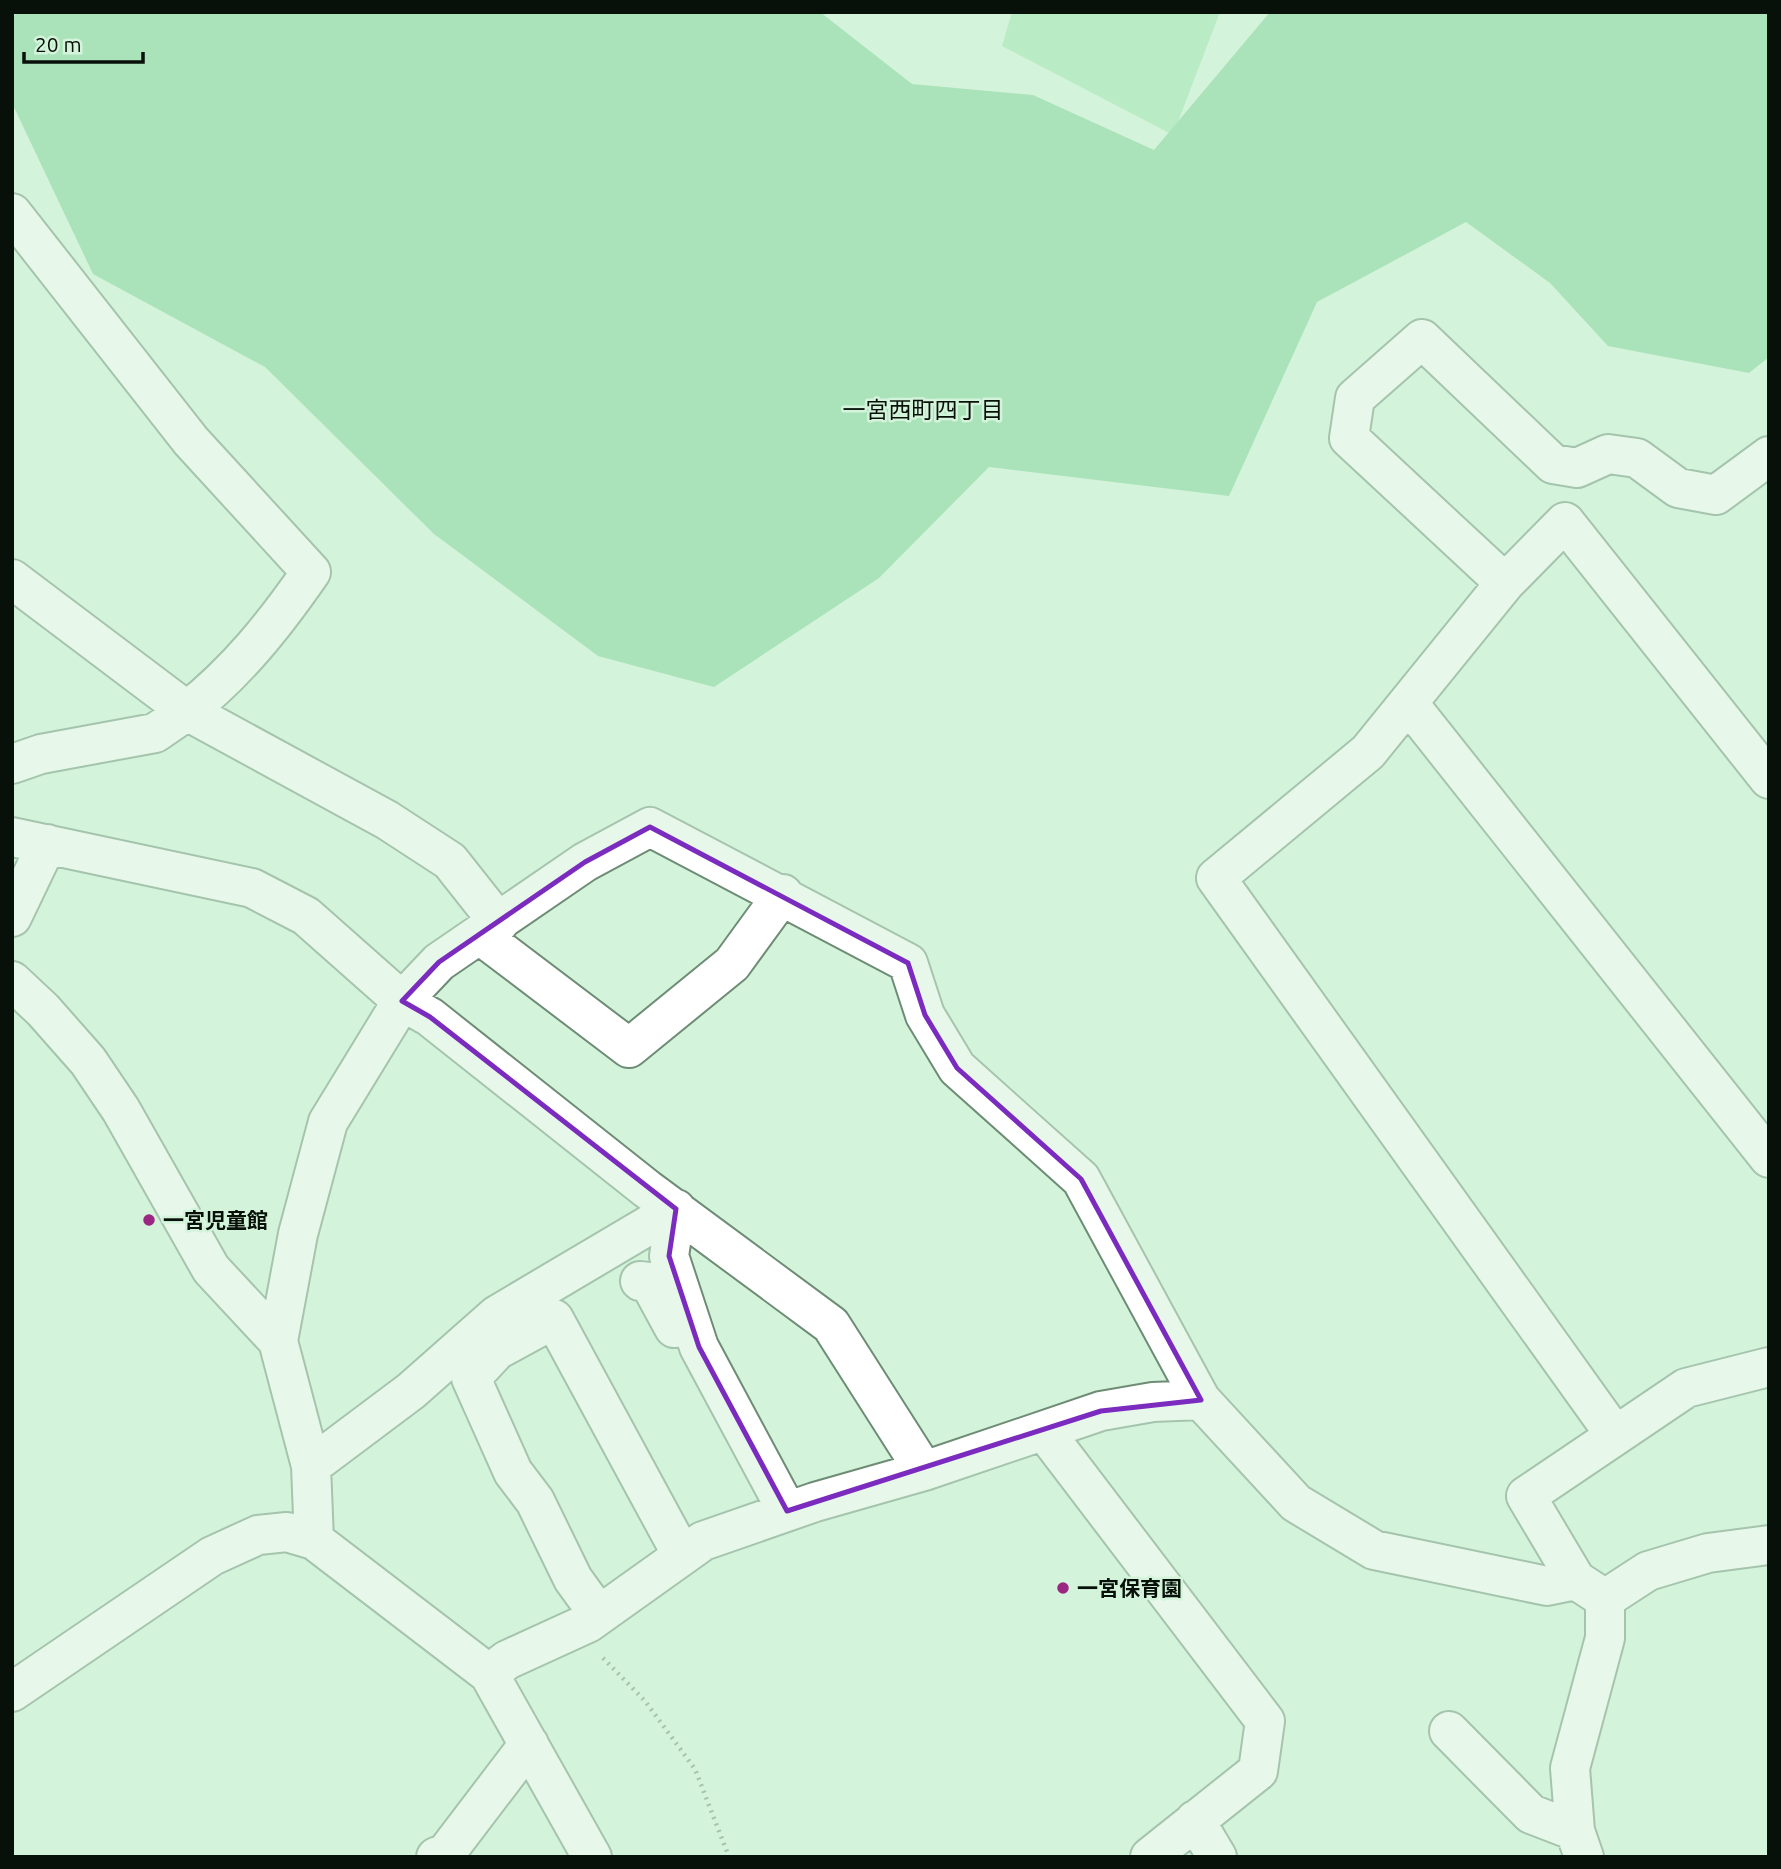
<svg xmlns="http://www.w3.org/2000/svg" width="1781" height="1869" viewBox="0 0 1781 1869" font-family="Ubuntu,'Noto Sans JP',sans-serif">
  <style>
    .green { fill: #99e5ac }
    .forest { fill: #79d191 }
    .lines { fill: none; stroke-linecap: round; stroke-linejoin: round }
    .minor-casing { stroke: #6e8c75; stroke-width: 42 }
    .path { stroke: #738877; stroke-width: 4.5; stroke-dasharray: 2 5; stroke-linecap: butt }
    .minor { stroke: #fff; stroke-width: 38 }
    .marked { fill: none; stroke: #7b2cbf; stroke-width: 5; stroke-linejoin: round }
    .poi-dot { fill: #9c2782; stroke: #d3f3da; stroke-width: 2.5 }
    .labels { text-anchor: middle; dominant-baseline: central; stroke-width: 5; stroke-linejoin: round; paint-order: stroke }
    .poi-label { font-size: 21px; font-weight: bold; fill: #071109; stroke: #d3f3da; text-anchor: start }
    .neighbourhood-label { font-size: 23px; fill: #071109; stroke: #d3f3da }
  </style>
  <rect width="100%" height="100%" fill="#d3f3da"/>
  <!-- green -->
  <path class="green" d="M1012,12h208l-47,123 -171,-89z"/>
  <!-- forest -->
  <path class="forest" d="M16,12h804l92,72 121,11 121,55 116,-138h499v345l-20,16 -141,-27 -58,-63 -84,-61 -149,80 -88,194 -240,-29 -110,111 -165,109 -116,-31 -164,-122 -169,-167 -172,-93 -81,-171v-82z"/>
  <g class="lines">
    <!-- minor casing -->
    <g class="minor-casing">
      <path id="minor" d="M12,213l179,228 120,131c-36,52 -74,100 -124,139l-175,-132
        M1505,583l-156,-145 6,-40 67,-59 131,125 24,4 31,-14 29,4 41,30 38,7 53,-39
        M1409,704l360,454
        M12,764l29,-10 114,-21 32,-22 200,109 63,41 49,62
        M12,837l240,51 54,28 96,85 28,16 217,172 184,136 93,146
        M12,917l35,-73
        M480,935l149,113 103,-84 51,-70
        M12,981l31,29 45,51 33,49 90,159 67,72 33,125 3,74
        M676,1209l-7,47 30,91 88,164
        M640,1281l9,1 25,46
        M278,1341l20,-107 30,-112 74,-121 37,-39 146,-100 65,-35 258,136 17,52 32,53 124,111 120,221 95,103 78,47 173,36 29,-6
        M1045,1432l220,289 -7,50 -108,86
        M1615,1435l-399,-557 152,-126 137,-169 60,-61 204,257
        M311,1466l100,-75 86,-76 179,-106
        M1605,1599l43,-28 60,-18 61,-8
        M599,1615l-26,-36 -38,-78 -22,-29 -42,-94 26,-28 57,-31 128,236
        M489,1674l18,-14 81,-37 115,-82 112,-39 109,-31 177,-60 52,-9 48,-2
        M12,1692l200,-136 46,-21 29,-3 27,8 175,134 103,183
        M1449,1731l82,83 44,17
        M1195,1820l22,37
        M436,1857l10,-4 83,-109
        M1584,1857l-9,-26 -5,-63 35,-130v-39l-29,-19 -50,-84 160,-108 83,-21"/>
    </g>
    <!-- path -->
    <path class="path" d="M603,1658l42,43 50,68 34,88"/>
    <!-- minor -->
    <use href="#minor" class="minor"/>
  </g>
  <!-- marked area -->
  <path d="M0 0H1781V1869H0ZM650,827l258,136 17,52 32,53 124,111 120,221 -100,11 -314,100 -88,-164 -30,-91 7,-47 -246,-192 -28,-16 37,-39 146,-100z" fill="#d3f3da" fill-opacity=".55" fill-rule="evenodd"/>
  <path class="marked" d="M650,827l258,136 17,52 32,53 124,111 120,221 -100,11 -314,100 -88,-164 -30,-91 7,-47 -246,-192 -28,-16 37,-39 146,-100z"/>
  <!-- markers -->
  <g class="poi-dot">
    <circle cx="149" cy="1220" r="7"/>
    <circle cx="1063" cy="1588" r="7"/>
  </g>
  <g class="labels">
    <!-- poi labels -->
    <g class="poi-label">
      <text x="163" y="1220">一宮児童館</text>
      <text x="1077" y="1588">一宮保育園</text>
    </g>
    <!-- neighbourhood labels -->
    <g class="neighbourhood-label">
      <text x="923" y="409">一宮西町四丁目</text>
    </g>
  </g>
  <!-- border -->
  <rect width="1781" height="1869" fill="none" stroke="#071109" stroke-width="28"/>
  <!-- scale -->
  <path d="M24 52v10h119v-10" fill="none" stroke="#071109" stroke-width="3.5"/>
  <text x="35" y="52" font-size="21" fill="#071109" stroke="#d3f3da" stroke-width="5" paint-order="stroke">20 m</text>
</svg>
